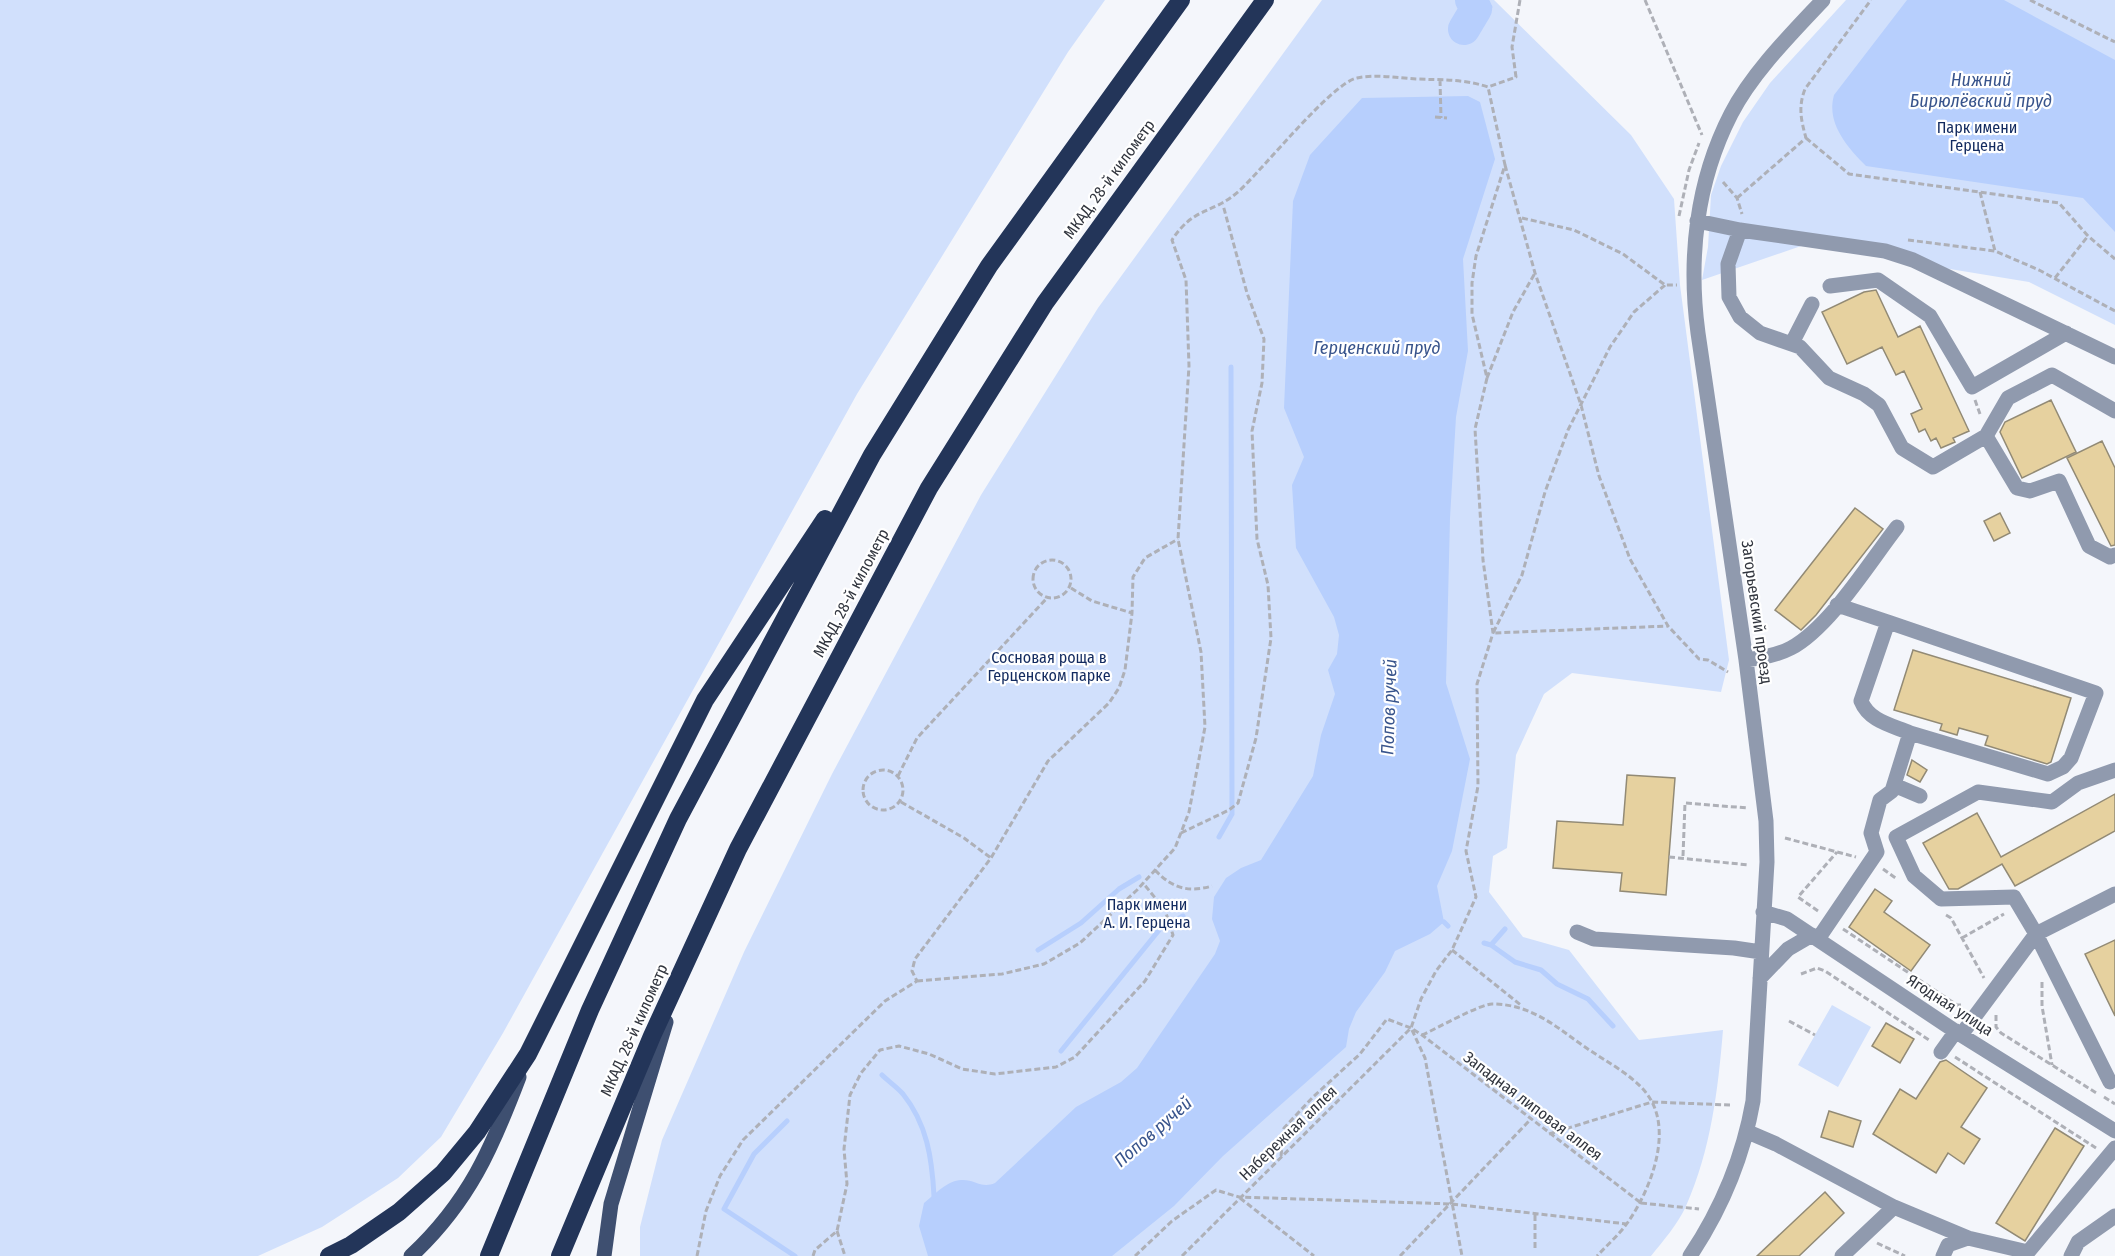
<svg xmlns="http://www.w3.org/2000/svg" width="2115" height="1256" viewBox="0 0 2115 1256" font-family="'Fira Sans Condensed',sans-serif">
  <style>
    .green { fill: #d1e0fc }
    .water { fill: #b7cffd }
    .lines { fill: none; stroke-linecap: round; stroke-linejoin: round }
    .stream { stroke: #b7cffd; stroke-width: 5 }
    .river { stroke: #b7cffd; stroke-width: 32 }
    .building { fill: #e6d19f; stroke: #928a75; stroke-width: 1.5 }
    .path { stroke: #aeb0b7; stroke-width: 3; stroke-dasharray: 6 3; stroke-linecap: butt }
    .minor { stroke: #909aae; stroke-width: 15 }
    .major { stroke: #3e4f70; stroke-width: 15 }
    .highway { stroke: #233559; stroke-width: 18 }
    .labels { text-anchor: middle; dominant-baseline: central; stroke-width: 4.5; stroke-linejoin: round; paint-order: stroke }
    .park-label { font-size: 16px; fill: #122a5f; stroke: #fff }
    .street-label { font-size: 16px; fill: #31353e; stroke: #fff }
    .water-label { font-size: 18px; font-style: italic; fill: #38548c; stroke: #fff }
  </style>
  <rect width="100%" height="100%" fill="#f4f6fb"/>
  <!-- green -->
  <path class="green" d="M0,0h1105l-37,52 -211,342 -354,639 -62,104 -43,41 -76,49 -64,29h-258z
    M1322,0h172l137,135 43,64 6,86 49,375 -8,32 -149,-19 -28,21 -28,61 -9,93 -14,8 -4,36 34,45 46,13 70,90 84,-10c-5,60 -12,120 -37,176 -8,18 -23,35 -35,50h-1011v-29l22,-87 82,-188 88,-178 149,-279 117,-187z
    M1846,0h269v325l-86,-43 -225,-37 -102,35 6,-33 3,-52 10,-29 22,-44 27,-39z
    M1832,1005l39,22 -33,60 -40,-22z"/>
  <!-- water -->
  <path class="water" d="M1907,0h97l111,60v172l-32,-34 -217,-32c-19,-19 -40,-43 -32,-71z
    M1468,96l12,6 15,57 -32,100 5,92 -12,66 -6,101 -4,165 24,76 -18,92 -15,35 7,36 -14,12 -35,17 -10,21 -29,40 -7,17 -3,18 -123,109 -49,50 -62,50h-184l-9,-30 5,-23c10,-8 24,-23 37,-23 14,-1 20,9 34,3l81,-76 45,-25 16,-14 78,-114 5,-13 -8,-22 2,-22 12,-19 15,-10 20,-8 52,-84 8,-41 14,-41 -7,-24 9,-16 2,-19 -5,-18 -38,-69 -4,-63 12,-28 -20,-49 9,-207 17,-46 52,-57z"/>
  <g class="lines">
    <!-- stream -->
    <path class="stream" d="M1476,9l14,-2
      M1219,837l13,-23v-7l-1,-440
      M1444,922l4,4
      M1484,943l7,2 14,-16
      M1491,945l24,17 26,8 16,14 31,15 25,27
      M1038,950l43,-27 38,-34 20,-12
      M1061,1051l99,-122 23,-13
      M882,1075c6,6 15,12 21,19 24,30 29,64 31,102
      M787,1121l-33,33 -30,55 71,47"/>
    <!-- river -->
    <path class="river" d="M1464,29l12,-20 -5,-9"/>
  </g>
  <!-- building -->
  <path class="building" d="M1876,290l22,47 22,-11 49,105 -16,7 2,4 -14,6 -5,-10 -5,3 -6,-12 -6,3 -8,-18 11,-5 -18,-38 -8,4 -14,-28 -35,17 -25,-52 42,-20z
    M2051,400l25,52 -54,26 -22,-46 5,-10z
    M2102,441l13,27v77l-4,1 -44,-88z
    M1855,508l28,21 -67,86 -15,15 -26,-20z
    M2000,513l10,20 -16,8 -10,-20z
    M1913,650l158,48 -20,64 -4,2 -62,-19 3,-9 -29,-8 -2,7 -17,-5 2,-6 -48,-14z
    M1912,760l15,10 -7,12 -13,-7z
    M1627,775l48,3 -9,117 -46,-4 2,-18 -69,-5 4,-47 66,4z
    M2115,794v37l-100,55 -13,-22 -44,25h-9l-26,-46 54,-30 24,44z
    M1875,889l17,12 -8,11 46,33 -19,26 -62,-44z
    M2115,940v76l-30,-62z
    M1886,1023l28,16 -14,24 -28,-17z
    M1946,1060l41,28 -26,39 19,12 -16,25 -16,-11 -12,20 -63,-39 27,-45 16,10 24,-37z
    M1829,1111l32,10 -8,26 -32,-10z
    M2055,1128l29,18 -59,95 -29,-18z
    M1825,1192l19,21 -45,43h-42z"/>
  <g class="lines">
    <!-- path -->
    <path class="path" d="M1645,0l57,135
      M2030,0l85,42
      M1440,80l1,38
      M1435,117l12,1
      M1806,138l43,36 210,29 29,33 27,23
      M1505,165l30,108 46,132 18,71 31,83 38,67 31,33 9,1 20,12
      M1723,182l14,16 5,16
      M1980,192l15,59
      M1737,198l69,-60c-5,-18 -8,-31 -1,-49l66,-89
      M1679,216l10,-46 10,-27
      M1522,218l52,12 49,24 42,31h12
      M1908,240l87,11 44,19 76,41
      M2055,278l33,-42
      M1665,285l-31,27 -24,35 -42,83 -23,62 -23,83 -29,58 175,-7
      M1487,378l26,-66 22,-39
      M1975,400l5,14
      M1033 579a19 19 0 1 1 38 0a19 19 0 1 1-38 0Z
      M1071,588l21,13 40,12
      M863 790a20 20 0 1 1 40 0a20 20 0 1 1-40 0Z
      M898,776l19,-38 130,-140
      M901,802l63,36 27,20
      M1181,833l48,-23 9,-7 18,-65 15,-100 -3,-53 -11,-46 -5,-108 10,-48 2,-44 -17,-46 -24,-88
      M1785,838l71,19
      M1683,856l2,-53 63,5
      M1669,857l80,8
      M1883,869l14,10
      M1155,870c17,18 33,23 57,16
      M1818,911l-20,-14 39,-45
      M1946,915l5,3 33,60
      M1843,929l114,76h6
      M1962,938l42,-24
      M1452,950l70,56
      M1801,974l16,-6 8,3 104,69
      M917,981l85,-7 42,-10 36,-21 57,-53 38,-42 14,-36 16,-85 -4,-75 -23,-113 11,-173 -3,-86 -14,-40c22,-34 40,-25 67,-49 25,-23 93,-108 118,-113 19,-4 41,0 59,1 26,1 48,0 72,8l28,-10 -4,-30 8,-47
      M2042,982v24l10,59
      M1996,1015v12l5,6 97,61
      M1789,1021l26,14
      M1412,1030l13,28 37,198
      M1422,1035c14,-6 58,-31 70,-31 39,0 63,22 93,43 21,15 55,31 67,55 19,36 -3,90 -24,120 -9,13 -21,23 -31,34
      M1955,1057l141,91
      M2104,1097l11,7
      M1549,1134l103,-32 78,3
      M1281,1156l3,-28 29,-31 47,-43 27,-35 24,9 11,7 219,168
      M1240,1198l74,58
      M1641,1203l58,6
      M837,1231l8,25
      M1877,1243l28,13
      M1535,1248v-35
      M697,1256l9,-45 14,-35 23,-36 142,-139 32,-20 -5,-10 3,-12 76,-101 57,-97 61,-58 10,-15 6,-18 7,-57 1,-36 12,-19 33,-19
      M813,1256l2,-6 22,-19 10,-47 -3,-35 6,-54 11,-22 19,-23 19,-4 30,8 33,15 33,5 61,-7 19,-10 70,-76 28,-46 -8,-25 -22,-27
      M1135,1256l37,-35 44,-31 23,7 213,7 175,20
      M1182,1256l229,-228 10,-29 15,-28 16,-21 24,-53 -10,-46 12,-65 -1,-102 16,-51 -10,-73 -8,-131 12,-51 -15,-64v-31l4,-27 29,-91 -17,-78
      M1400,1256l129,-135"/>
    <!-- minor -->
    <path class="minor" d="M1697,221l43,9 -12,34 1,33 11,20 20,16 40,14 29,31 35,16 15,11 23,43 31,19 53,-31 31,52 13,3 29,-10 30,65 21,11 5,-2
      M1740,230l145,21 28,9 202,97
      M1830,286l48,-6 52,36 42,71 94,-54
      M1792,343l20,-39
      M1986,436l22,-38 44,-23 63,36
      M1837,605l51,17
      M1746,660c15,-2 32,-5 45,-12 39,-21 78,-85 106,-121
      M1894,785l26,11
      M1763,912l24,7 174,116 154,96
      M1577,932l17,7 140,9 27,4
      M1818,939l59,-87 -6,-19 9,-33 12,-9 18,-58c-19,-8 -41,-12 -49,-32l27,-79 208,71 -25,65 -8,9 -15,7 -138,-41
      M1760,978l28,-29 24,-14
      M1961,1035l75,-101 79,-40
      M1941,1052l15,-21
      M2110,1082l-74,-148 -22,-37 -73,2 -27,-23 -18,-39 82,-45 74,10 26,-19 37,-13
      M1748,1132l28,12 118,63 74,31
      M1690,1256c32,-48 53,-98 63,-155l14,-239 -1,-41 -20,-161 -48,-327c-10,-74 -2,-151 33,-219 21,-41 61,-81 92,-114
      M1842,1256l52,-49
      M1943,1256l5,-11 20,-7 60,14 87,-104
      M2071,1256l7,-14 37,-26"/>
    <!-- major -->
    <path class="major" d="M411,1256c58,-54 81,-108 108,-179
      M604,1256l7,-52 55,-182"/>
    <!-- highway -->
    <path class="highway" d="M329,1256l22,-11 48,-33 44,-39 34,-41 51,-78 177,-354 120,-181
      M489,1256l101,-246 88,-191 194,-364 117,-189 192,-266
      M560,1256l92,-220 86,-187 191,-361 116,-185 220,-303"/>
  </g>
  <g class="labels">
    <!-- park labels -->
    <g class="park-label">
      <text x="1977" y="127">Парк имени<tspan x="1977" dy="18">Герцена</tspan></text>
      <text x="1049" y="657">Сосновая роща в<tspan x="1049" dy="18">Герценском парке</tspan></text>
      <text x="1147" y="904">Парк имени<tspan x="1147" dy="18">А. И. Герцена</tspan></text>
    </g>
    <!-- street labels -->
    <g class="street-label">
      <text transform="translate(1109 179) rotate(-54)">МКАД, 28-й километр</text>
      <text transform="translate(851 593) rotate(-62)">МКАД, 28-й километр</text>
      <text transform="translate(1757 612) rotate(82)">Загорьевский проезд</text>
      <text transform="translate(1950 1005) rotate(33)">Ягодная улица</text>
      <text transform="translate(634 1030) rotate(-66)">МКАД, 28-й километр</text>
      <text transform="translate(1533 1106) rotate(37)">Западная липовая аллея</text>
      <text transform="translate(1288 1133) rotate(-44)">Набережная аллея</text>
    </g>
    <!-- water labels -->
    <g class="water-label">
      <text x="1981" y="80">Нижний<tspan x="1981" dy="21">Бирюлёвский пруд</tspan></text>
      <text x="1377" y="348">Герценский пруд</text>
      <text transform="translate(1389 707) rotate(-88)">Попов ручей</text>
      <text transform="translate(1153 1132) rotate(-41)">Попов ручей</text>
    </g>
  </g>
</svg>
